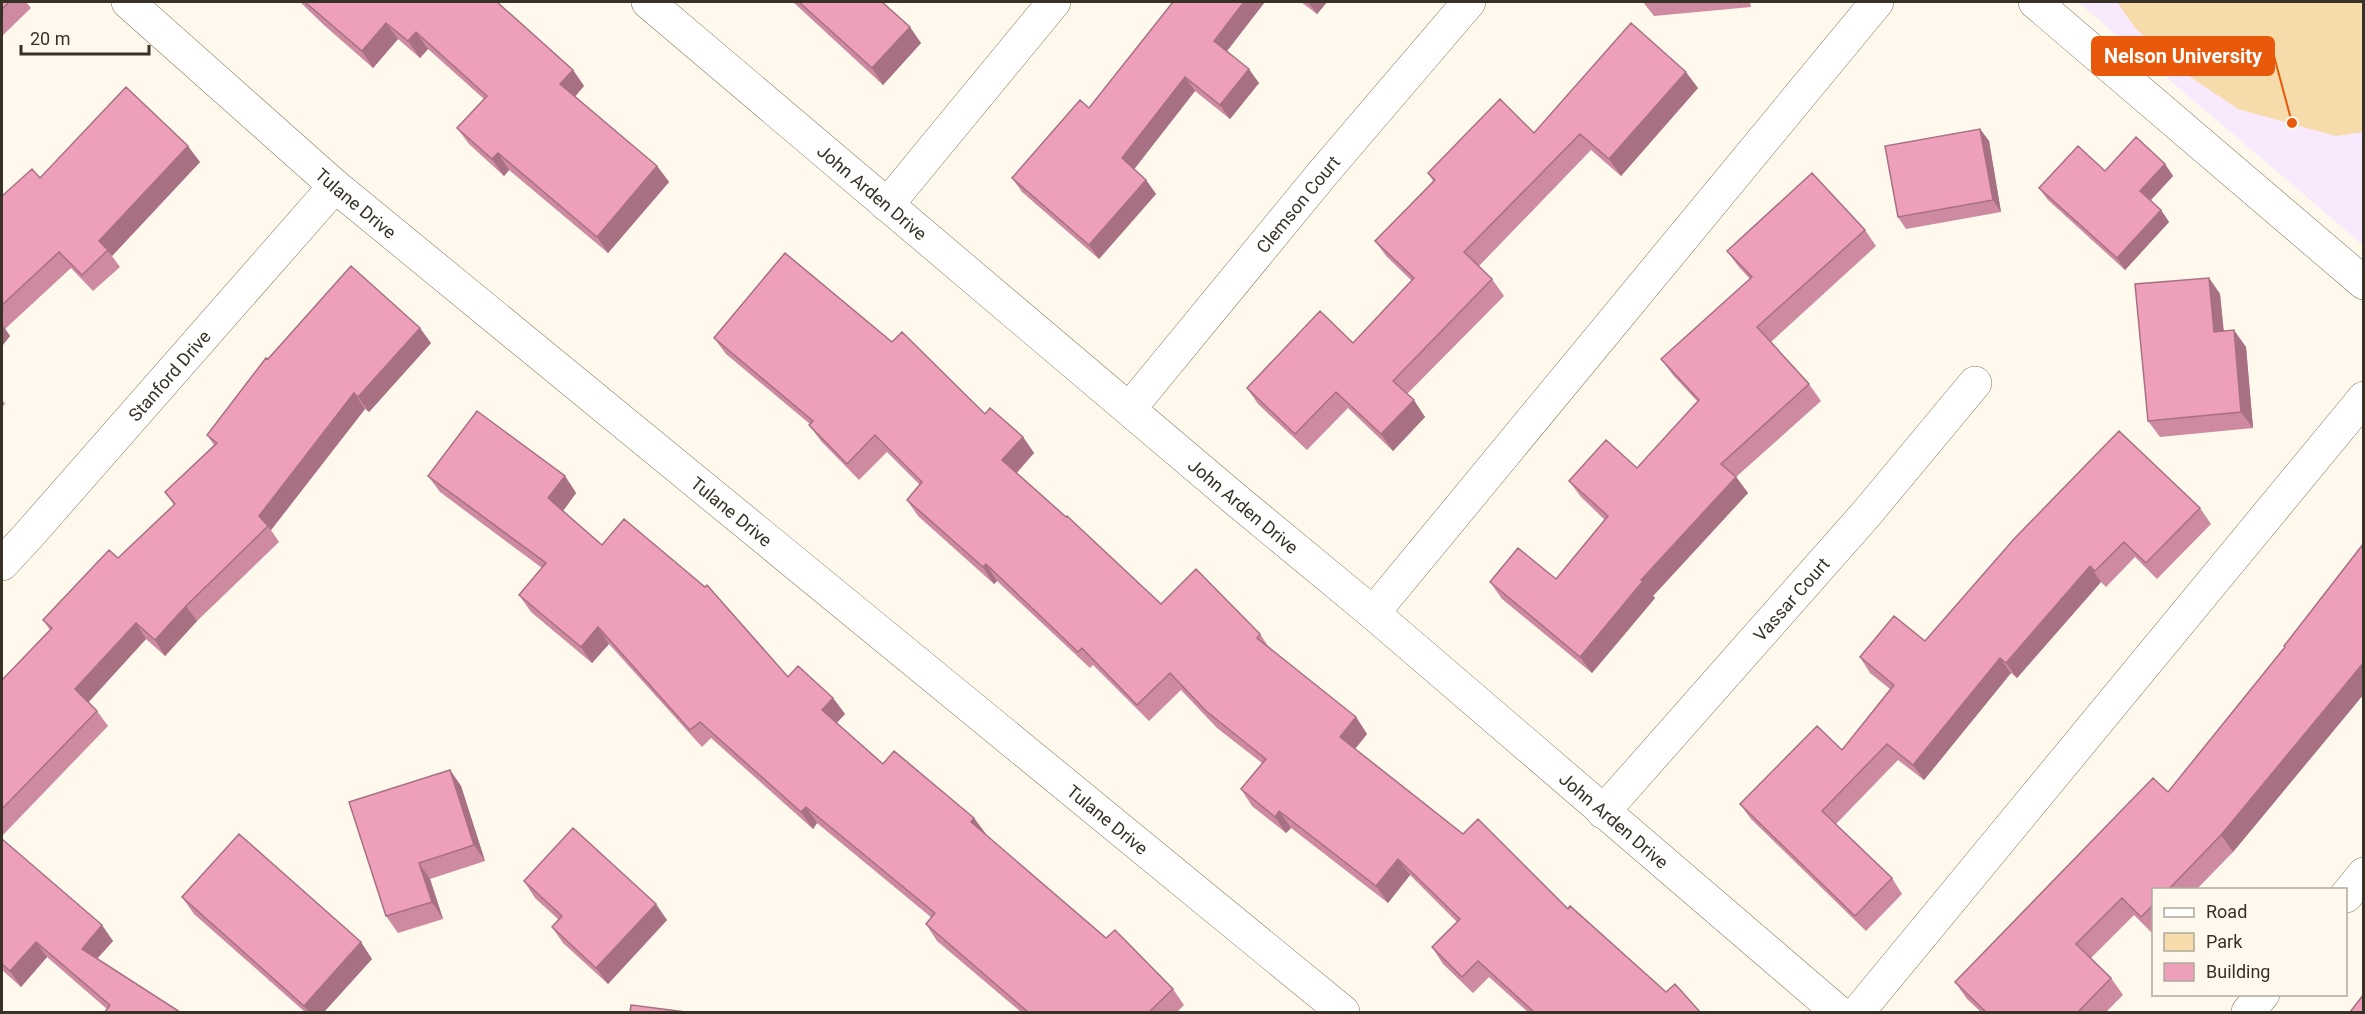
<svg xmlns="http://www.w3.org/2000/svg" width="2365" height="1014" viewBox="0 0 2365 1014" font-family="Roboto,sans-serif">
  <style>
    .education { fill: #f9e9fc }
    .park { fill: #f6dbab }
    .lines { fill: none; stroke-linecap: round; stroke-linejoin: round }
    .minor-casing { stroke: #87785d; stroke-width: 34 }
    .minor { stroke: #fff; stroke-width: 33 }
    .wall { fill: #cd8aa1 }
    .shaded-wall { fill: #a77083 }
    .building { fill: #eea0bb; stroke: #a77083; stroke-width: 1.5 }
    .labels { text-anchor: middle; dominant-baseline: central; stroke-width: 4.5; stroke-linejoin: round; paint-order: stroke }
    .street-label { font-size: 18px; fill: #383226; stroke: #fff8ec }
    .leader { fill: none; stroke: #e8590c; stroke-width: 2 }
    .callout-dot { fill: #e8590c; stroke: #fff8ec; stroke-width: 2 }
    .callout { fill: #e8590c; stroke: #e8590c; stroke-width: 2 }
    .callout-label { font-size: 20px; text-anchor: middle; font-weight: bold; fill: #fff }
  </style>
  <rect width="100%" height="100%" fill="#fff8ec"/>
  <!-- education -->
  <path class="education" d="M2078,2h285v243z"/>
  <!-- park -->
  <path class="park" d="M2117,2h246v130l-27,4 -98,-27 -52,-35 -51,-46z"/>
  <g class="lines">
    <!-- minor casing -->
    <g class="minor-casing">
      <g id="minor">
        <path id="s1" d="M128,2l207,184 1008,826"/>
        <path id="s2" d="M648,2l587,497 138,114 465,399"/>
        <path d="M2035,2l329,281"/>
        <path d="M887,205l167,-203"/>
        <path id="s3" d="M1130,408l193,-235 146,-171"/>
        <path id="s4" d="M2,564l26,-28 307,-350"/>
        <path d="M1373,613l504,-611"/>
        <path id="s5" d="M1603,812l264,-299 108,-130"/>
        <path d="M2346,896l18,-22"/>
        <path d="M1858,1012l506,-614"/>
        <path d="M2248,1012l15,-18"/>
      </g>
    </g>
    <!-- minor -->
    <use href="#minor" class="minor"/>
  </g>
  <!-- wall -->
  <path class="wall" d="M2,2h24l5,6 -29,28z
    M300,2h197l76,68 11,16 -9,10 82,70 12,16 -61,71 -99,-83 -5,6 -35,-32 -12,-16 27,-29 -56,-50 -8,9 -22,-19 -25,29 -48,-42z
    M793,2h89l39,41 -38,42z
    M1301,2h26l-10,12z
    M1643,2h107l1,5 -97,9z
    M1227,51l32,32 -29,36 -35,-28 -61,78 12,11 10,14 -57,65 -77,-67 -10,-14 77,-70z
    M1698,88l-77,88 -30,-26 -112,116 13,13 12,17 -97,98 18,23 -32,34 -45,-43 -41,42 -49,-46 -11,-16 106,-45 59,-62 -25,-24 -12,-16 58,-60 -5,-8 106,-40z
    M1980,129l9,12 12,71 -95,17 -8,-12z
    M200,162l-88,94 8,11 -27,24 -22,-23 -66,61 5,7 -8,10v-150l38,-18z
    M2165,164l8,12 -23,25 11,9 8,12 -44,48 -77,-70 -9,-12 66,-17z
    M1865,230l11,16 -105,96 38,42 12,17 -85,76 12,16 -95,103 2,2 -63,75 -90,-74 -12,-17 66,-3 49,-59 -24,-23 -12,-16 68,-13 61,-66 -25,-27 -12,-16 89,-80 -11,-12 -12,-16z
    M2209,278l11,16 4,37 22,16 7,81 -93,9 -12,-16z
    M714,338l178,4 93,72 38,23 11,16 -17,20 144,131 99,30 10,15 86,68 11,17 -12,15 108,85 105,75 98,83 34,20h-172l-39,-35 -16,16 -30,-29 -11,-17 25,-25 -47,-47 -22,28 -97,-75 -5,5 -34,-27 -11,-17 21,-26 -45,-35 -36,-38 -32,31 -56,-56 -3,3 -93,-87 -3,3 -76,-68 -11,-16 13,-15 -33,-33 -28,28 -38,-39 -12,-16 1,-1 -84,-70z
    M431,343l-62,69 -4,-3 -94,121 8,12 -82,79 -32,35 -19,-17 -58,63 9,9 11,15 -106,110v-156l48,-50 -7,-10 75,-62 56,-53 -9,-13 49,-47 -7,-10 61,-76z
    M2,399l3,5 -3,3z
    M428,476h137l11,17 -13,18 39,34 186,132 45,21 12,16 -8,9 46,41 91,54 12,17 120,103 67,51 11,16 -7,7h-156l-84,-71 -11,-17 6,-6 -115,-95 -4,6 -102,-91 -9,9 -93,-103 -17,19 -61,-51 -12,-17 23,-27 -102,-76z
    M2200,508l11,16 -54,55 -22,-22 -29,30 -5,-5 -84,96 -6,-5 -87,107 -26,-20 -62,64 56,54 10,16 -36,37 -115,-112 -11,-15 102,-54 48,-61 -20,-16 -10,-16 65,-16 89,-102z
    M2353,707l-120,145 -37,38h-42l-1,44 -19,-19 -43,43 20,20 12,17 -17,17h-125l-14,-13 -12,-17 213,-190z
    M450,770l11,16 24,75 -55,18 13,40 -45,14 -12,-17z
    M2,839l111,102 -16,18 83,53 -73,-3 -60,-52 -26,30 -19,-17z
    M524,881l143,39 -59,64 -45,-41 -11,-16 7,-7 -24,-22z
    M182,897l190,62 -48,53h-19l-111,-98z"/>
  <!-- shaded-wall -->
  <path class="shaded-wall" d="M1244,2h21l-41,53 -10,-14z
    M1308,2h19l-10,12z
    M386,23l12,16 -25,29 -11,-17z
    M910,27l11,16 -38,42 -11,-17z
    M416,32l12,17 -8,9 -12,-17z
    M1249,69l10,14 -29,36 -10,-14z
    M573,70l11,16 -12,14 -12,-16z
    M1686,72l12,16 -77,88 -12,-17z
    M1185,77l10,14 -63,81 -10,-14z
    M1980,129l9,12 12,71 -8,-12z
    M188,146l12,16 -88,94 -13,-15z
    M498,153l11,17 -5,6 -12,-17z
    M2165,164l8,12 -25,27 -8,-12z
    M657,166l12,16 -61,71 -11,-16z
    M1146,180l10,14 -57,65 -10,-14z
    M2161,210l8,12 -44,48 -8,-12z
    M2209,278l11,16 5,55 -11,-17z
    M2,324l8,12 -8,10z
    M420,328l11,15 -62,69 -11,-15z
    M2234,330l12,17 7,81 -12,-16z
    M354,393l11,16 -94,121 -12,-14z
    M1414,400l11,17 -32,34 -12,-17z
    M1023,437l11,16 -21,23 -11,-16z
    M565,476l11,17 -16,22 -12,-17z
    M1736,477l12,16 -95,103 2,2 -63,75 -12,-16 61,-77z
    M986,564l11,17 -3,3 -11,-17z
    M2090,566l11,16 -84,96 -11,-15z
    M186,606l11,15 -32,35 -10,-16z
    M136,623l10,16 -60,66 -11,-16z
    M598,627l11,17 -17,19 -11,-16z
    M2000,658l11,15 -87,107 -11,-15z
    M2364,662v32l-131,158 -12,-17z
    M833,698l12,16 -12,12 -11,-16z
    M1356,717l11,17 -16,20 -11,-17z
    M450,770l11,16 24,75 -11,-16z
    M806,807l11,16 -4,6 -12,-17z
    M1279,811l12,17 -5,5 -11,-16z
    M974,818l12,16 -4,5 -11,-17z
    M1398,859l12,16 -22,28 -12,-17z
    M419,863l11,16 13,40 -11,-17z
    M656,904l11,16 -59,64 -12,-16z
    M102,925l11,16 -21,23 -10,-15z
    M36,942l11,15 -26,30 -11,-16z
    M361,942l11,17 -48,53h-15l-5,-6z"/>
  <!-- building -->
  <path class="building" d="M2,2h7l-7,7z
    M305,2h192l76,68 -13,14 97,82 -60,71 -99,-84 -6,6 -35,-31 30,-32 -71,-64 -8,9 -22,-18 -24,28z
    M799,2h83l28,25 -38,41z
    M1173,2h71l-30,39 35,28 -29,36 -35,-28 -63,81 24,22 -57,65 -77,-67 68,-78 9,8z
    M1631,23l55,49 -77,87 -29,-25 -116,118 28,27 -99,102 21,19 -33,34 -45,-42 -41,42 -48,-46 73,-77 33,32 61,-65 -39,-37 60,-61 -7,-7 72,-74 34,34z
    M126,87l62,59 -89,95 9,9 -26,25 -23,-23 -57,53v-109l30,-27 8,9z
    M1980,129l13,71 -95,17 -13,-71z
    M2136,137l29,27 -25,27 21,19 -44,48 -78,-70 39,-42 27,25z
    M1812,173l53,57 -108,97 52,57 -88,80 15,13 -95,103 2,1 -63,76 -90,-75 28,-34 38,31 52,-63 -39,-35 37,-41 31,28 62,-68 -38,-41 91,-82 -25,-26z
    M785,253l107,89 10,-10 83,82 5,-6 33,29 -21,23 64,57 1,-1 94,88 35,-35 64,65 -3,4 99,79 -16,20 123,97 15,-15 90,90 2,-3 96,86 9,-8 25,28h-166l-56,-51 -16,16 -30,-30 28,-28 -62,-60 -22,27 -97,-75 -4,6 -34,-28 25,-30 -60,-48 -36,-38 -33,32 -55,-57 -4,4 -92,-88 -3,3 -76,-67 15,-18 -47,-47 -28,29 -38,-39 4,-4 -99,-83z
    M351,266l69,62 -62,69 -4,-4 -95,123 9,10 -82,80 -31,34 -19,-17 -61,66 22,22 -95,98v-129l50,-52 -9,-8 66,-70 9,8 57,-54 -10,-12 52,-49 -10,-8 59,-77 2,1z
    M2209,278l5,54 20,-2 7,82 -93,9 -13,-137z
    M477,411l88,65 -17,22 54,47 22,-26 81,68 2,-2 81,92 10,-11 35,32 -11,12 61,54 11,-13 80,67 -3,4 135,116 9,-8 58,59 -24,23h-121l-102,-88 9,-11 -129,-106 -5,5 -101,-90 -10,8 -92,-103 -17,20 -62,-52 27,-32 -118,-87z
    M2119,431l81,77 -54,55 -22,-21 -29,29 -5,-5 -84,97 -6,-5 -87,107 -26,-21 -65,67 70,67 -37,38 -115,-112 77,-78 25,24 52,-65 -34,-28 34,-41 31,25 89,-102z
    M2364,543v119l-23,28 -120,145 -53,55h-14v14l-13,13 -19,-19 -46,46 35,34 -33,34h-92l-31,-30 198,-204 15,14 117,-145 -1,-1z
    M450,770l24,75 -55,18 13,39 -46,14 -37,-114z
    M573,828l83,76 -60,64 -44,-41 10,-11 -38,-35z
    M239,834l122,108 -57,64 -122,-109z
    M2,839l100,86 -20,24 98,63h-75l5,-7 -74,-63 -26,29 -8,-7z
    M2364,994v18h-14z
    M631,1005l55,7h-56z"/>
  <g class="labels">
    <!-- street labels -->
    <g class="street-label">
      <text stroke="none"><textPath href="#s2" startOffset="294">John Arden Drive</textPath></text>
      <text stroke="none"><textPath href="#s1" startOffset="304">Tulane Drive</textPath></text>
      <text stroke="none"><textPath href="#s3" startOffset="264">Clemson Court</textPath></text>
      <text stroke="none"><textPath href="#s4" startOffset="252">Stanford Drive</textPath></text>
      <text stroke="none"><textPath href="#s2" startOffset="780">John Arden Drive</textPath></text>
      <text stroke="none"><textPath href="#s1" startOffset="790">Tulane Drive</textPath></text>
      <text stroke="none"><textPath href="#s5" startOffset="284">Vassar Court</textPath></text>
      <text stroke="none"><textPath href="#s1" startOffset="1276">Tulane Drive</textPath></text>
      <text stroke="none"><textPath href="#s2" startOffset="1266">John Arden Drive</textPath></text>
    </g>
  </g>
  <!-- callouts -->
  <path class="leader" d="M2292 123L2274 56"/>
  <circle class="callout-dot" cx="2292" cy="123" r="6"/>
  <rect class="callout" x="2092" y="37" width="182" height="38" rx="6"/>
  <g class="callout-label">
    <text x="2183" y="63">Nelson University</text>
  </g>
  <!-- border -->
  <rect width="2365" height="1014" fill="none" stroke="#383226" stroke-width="6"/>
  <!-- legend -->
  <rect x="2152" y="888" width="195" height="108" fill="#fff8ec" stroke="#afa99d" stroke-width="1.5"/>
  <rect x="2164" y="908" width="30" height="9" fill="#ffffff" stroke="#afa99d" stroke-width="1.5"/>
  <text x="2206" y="918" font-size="18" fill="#383226">Road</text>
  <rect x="2164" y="933" width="30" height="18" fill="#f6dbab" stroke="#afa99d" stroke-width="1.5"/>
  <text x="2206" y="948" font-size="18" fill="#383226">Park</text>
  <rect x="2164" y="963" width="30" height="18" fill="#eea0bb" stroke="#afa99d" stroke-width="1.5"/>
  <text x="2206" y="978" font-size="18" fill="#383226">Building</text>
  <!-- scale -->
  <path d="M21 45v9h128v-9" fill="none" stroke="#383226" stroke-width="3"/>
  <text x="30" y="45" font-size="18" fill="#383226" stroke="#fff8ec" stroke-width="4.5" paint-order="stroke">20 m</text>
</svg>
